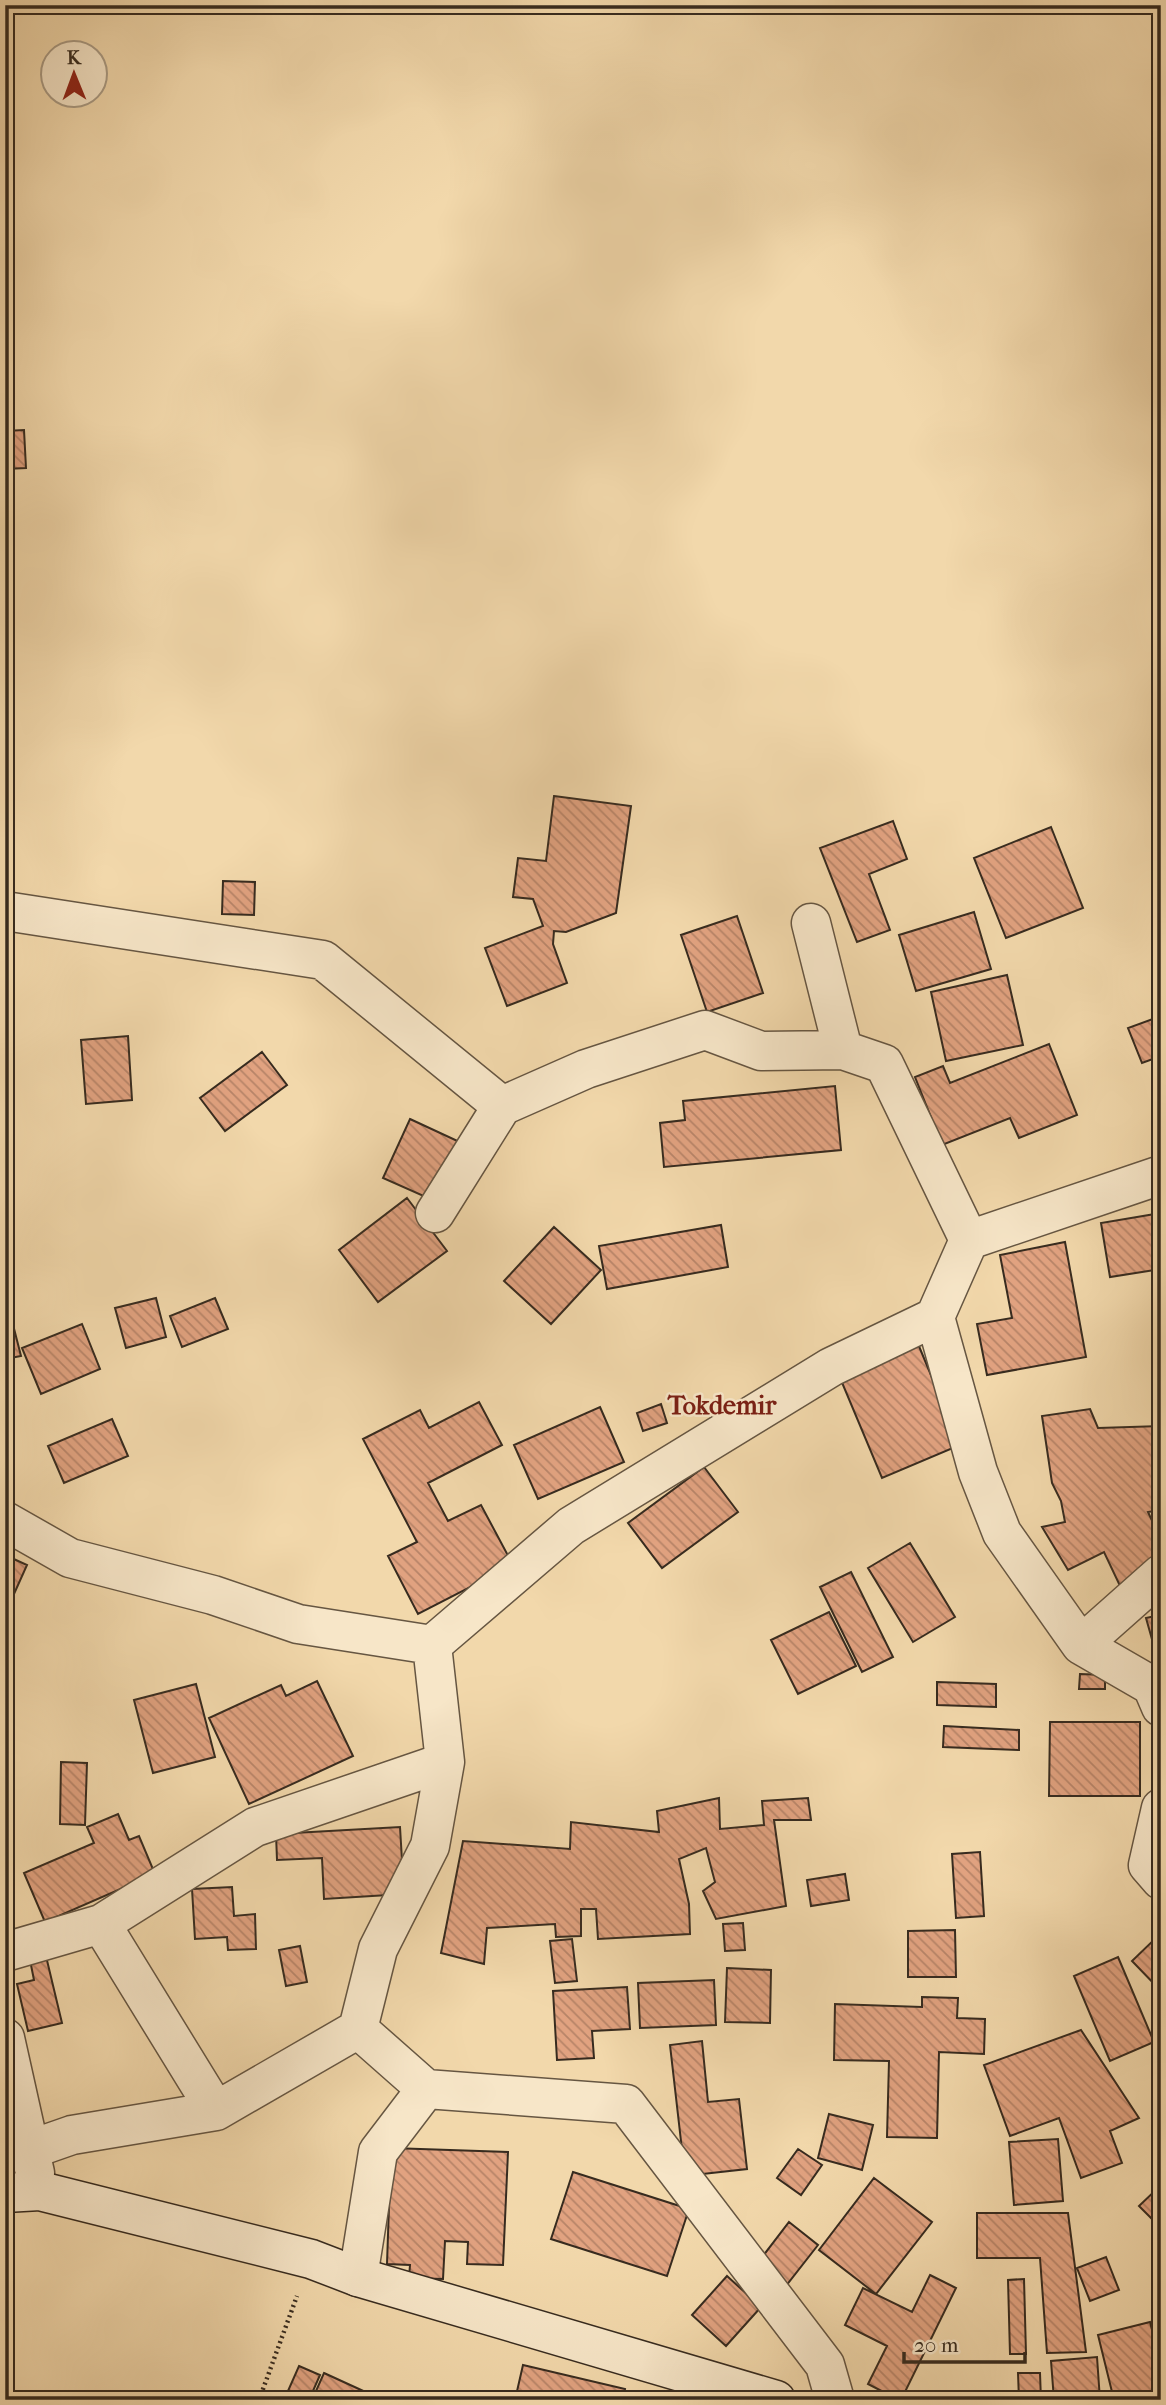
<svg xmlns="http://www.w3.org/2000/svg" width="1166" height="2405" viewBox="0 0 1166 2405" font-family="'IM FELL French Canon',serif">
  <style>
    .building { fill: url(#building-back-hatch); stroke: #372b1f; stroke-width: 2 }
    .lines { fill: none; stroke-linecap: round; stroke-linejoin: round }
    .street-casing { stroke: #665642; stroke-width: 41 }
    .secondary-casing { stroke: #372b1f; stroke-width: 41 }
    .path { stroke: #372b1f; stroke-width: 4.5; stroke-dasharray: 2 3.5; stroke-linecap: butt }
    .street { stroke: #f7e6c8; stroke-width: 38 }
    .secondary { stroke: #f7e6c8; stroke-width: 38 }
    .labels { text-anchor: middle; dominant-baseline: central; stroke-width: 5; stroke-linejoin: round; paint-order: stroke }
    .quarter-label { font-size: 26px; font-weight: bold; fill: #7a1f14; stroke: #f7e6c8 }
  </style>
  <defs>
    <pattern id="building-back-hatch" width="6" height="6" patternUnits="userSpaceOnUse" patternTransform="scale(1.75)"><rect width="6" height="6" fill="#e1a280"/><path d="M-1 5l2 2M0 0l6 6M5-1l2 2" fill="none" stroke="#b78468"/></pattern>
  </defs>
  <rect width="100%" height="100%" fill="#f2d8ab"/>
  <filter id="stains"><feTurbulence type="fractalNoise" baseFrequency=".00286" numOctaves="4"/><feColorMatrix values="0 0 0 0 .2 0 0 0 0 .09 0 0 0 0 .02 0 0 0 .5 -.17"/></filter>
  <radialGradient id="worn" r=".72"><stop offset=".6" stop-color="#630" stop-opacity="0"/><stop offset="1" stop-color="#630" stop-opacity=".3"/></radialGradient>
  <!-- building -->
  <path class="building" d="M24,430l2,38 -21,1v-38z
    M554,796l77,10 -15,107 -50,19 -12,-1 -1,13 14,39 -60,23 -22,-58 58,-22 -10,-27 -20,-2 5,-39 28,3z
    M893,821l14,38 -38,15 21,56 -33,12 -37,-94z
    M1051,827l32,81 -77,30 -32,-80z
    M223,881l32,1 -1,33 -32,-1z
    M974,912l17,57 -75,22 -17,-56z
    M737,916l26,77 -56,19 -26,-77z
    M1007,975l16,70 -77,16 -15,-69z
    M1161,1016v40l-19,7 -14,-35z
    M128,1036l4,64 -46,4 -5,-64z
    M1049,1044l28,71 -58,23 -9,-20 -68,27 -27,-68 28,-11 7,17z
    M262,1052l25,33 -62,46 -25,-33z
    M835,1086l6,64 -177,17 -4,-44 25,-3 -2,-19z
    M410,1119l54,25 -27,58 -54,-24z
    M407,1198l40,53 -69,51 -39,-52z
    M1161,1213v56l-51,8 -9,-54z
    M721,1225l7,42 -121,22 -8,-43z
    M554,1227l47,43 -50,54 -47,-43z
    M1065,1242l21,115 -99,18 -10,-51 35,-6 -12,-63z
    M156,1298l10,39 -40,11 -11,-40z
    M215,1298l13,31 -46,18 -12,-31z
    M5,1309h4l12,47 -16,3z
    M82,1324l18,45 -59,25 -19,-46z
    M916,1339l44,106 -78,33 -44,-105z
    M479,1402l23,43 -74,38 20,38 33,-16 32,60 -95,49 -30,-58 29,-14 -54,-103 57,-29 9,18z
    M661,1404l6,19 -24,8 -6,-18z
    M600,1407l24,55 -86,37 -24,-54z
    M1090,1409l8,19 63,-2v84l-13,2 13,28v33l-40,15 -17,-36 -36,18 -26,-43 23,-5 -4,-21 -9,-18 -10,-67z
    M112,1419l16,37 -64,27 -16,-37z
    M704,1467l34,45 -76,56 -34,-45z
    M910,1543l45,74 -42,25 -45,-74z
    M5,1555l22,10 -22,49z
    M851,1572l42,85 -31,15 -42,-85z
    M1161,1590v66l-4,1 -11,-39 14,-3 -7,-23z
    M829,1612l27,54 -58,28 -27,-54z
    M1080,1674l25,1v14h-26z
    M317,1681l36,75 -104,48 -40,-86 72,-33 5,11z
    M937,1682l59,2v23l-59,-2z
    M196,1684l19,73 -62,16 -19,-73z
    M1050,1722h90v74h-91z
    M944,1726l75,4v20l-76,-3z
    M61,1762l26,1 -2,62 -25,-1z
    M719,1798l1,31 44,-4 -2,-24 46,-3 3,22h-37l12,86 -70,13 -13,-28 12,-9 -9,-34 -27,11 10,45 1,30 -92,5 -2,-30h-15v27l-25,1 -1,-13 -68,4 -3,36 -43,-11 22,-112 107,8 1,-27 88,10 -2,-21z
    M118,1814l11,26 10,-4 16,38 -110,48 -21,-49 70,-30 -7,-16z
    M400,1827l4,67 -80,5 -2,-41 -45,2 -1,-26z
    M980,1852l4,64 -28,2 -4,-64z
    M845,1874l4,26 -38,6 -4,-26z
    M232,1887l2,29 21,-2 1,35 -28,1 -1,-13 -32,2 -3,-50z
    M743,1923l2,27 -20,1 -2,-27z
    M955,1930l1,47h-48v-46z
    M1161,1933v58l-29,-30z
    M572,1939l5,42 -22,2 -5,-42z
    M300,1946l7,36 -21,4 -7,-36z
    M45,1952l17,71 -34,8 -11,-47 17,-4 -5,-25z
    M1118,1957l36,85 -44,19 -36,-85z
    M727,1968l44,2 -1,53 -45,-1z
    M714,1980l2,45 -76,3 -2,-45z
    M627,1987l3,42 -38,2 2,27 -37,2 -4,-69z
    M922,1997l36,1 -1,20 28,1 -1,35 -45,-2 -2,86 -50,-1 2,-76 -55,-1 1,-56 87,3z
    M1081,2030l58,88 -29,13 12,32 -41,15 -22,-60 -49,18 -26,-71z
    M702,2041l6,61 31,-3 8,70 -62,7 -15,-131z
    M829,2114l44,11 -11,45 -44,-12z
    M1058,2139l5,62 -49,4 -5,-63z
    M391,2148l117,4 -5,113 -36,-1 1,-22 -23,-1 -2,38 -34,-1 1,-13 -23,-1z
    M798,2149l24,16 -21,30 -24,-17z
    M573,2172l116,37 -22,67 -116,-37z
    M874,2178l58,44 -56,72 -57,-44z
    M1161,2185v43l-22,-22z
    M977,2213h91l18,139 -39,1 -7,-95h-63z
    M789,2222l29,23 -36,46 -29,-22z
    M1106,2257l13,33 -29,11 -13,-33z
    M930,2275l26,13 -55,112h-2l-31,-16 19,-38 -42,-21 18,-37 49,24z
    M727,2276l34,31 -35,39 -34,-31z
    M1024,2279l2,75h-16l-2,-74z
    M1150,2322l11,43v27l-33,8h-14l-16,-65z
    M1097,2357l3,43h-46l-3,-39z
    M523,2365l102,24 -2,11h-108z
    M299,2366l21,9 -11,25h-25z
    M324,2373l59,27h-71z
    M1018,2373h22l1,27h-22z"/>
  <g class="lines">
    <!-- street casing -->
    <g class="street-casing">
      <path id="street" d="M5,911l318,49 179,146
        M811,923l32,127
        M435,1213l67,-107 84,-37 119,-39 56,21 82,-1 41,14 85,176
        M935,1317l43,155 24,61 79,112 71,41 9,21
        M5,1521l65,37 143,37 85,29 134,21 139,-119 260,-159 104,-50 34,-77 192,-65
        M1081,1645l80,-71
        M1161,1808l-13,57 13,15
        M101,1924l115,187
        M5,1952l96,-28 154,-97 190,-65
        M5,2038l30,135
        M426,2089l200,15 199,261 10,35
        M29,2150l43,-15 144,-24 142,-82
        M358,2277l20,-125 48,-63 -68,-60 20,-80 52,-103 15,-84 -13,-117"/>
    </g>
    <!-- secondary casing -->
    <g class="secondary-casing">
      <path id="secondary" d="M5,2193l35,-2 271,68 47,18 418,123"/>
    </g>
    <!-- path -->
    <path class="path" d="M259,2400l38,-104"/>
    <!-- street -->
    <use href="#street" class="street"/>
    <!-- secondary -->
    <use href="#secondary" class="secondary"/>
  </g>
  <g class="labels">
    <!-- quarter labels -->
    <g class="quarter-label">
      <text x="722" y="1405">Tokdemir</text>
    </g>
  </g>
  <!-- margin -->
  <rect width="1166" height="2405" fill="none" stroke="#f2d8ab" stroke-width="28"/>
  <rect x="7" y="7" width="1152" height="2391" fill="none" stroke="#372b1f" stroke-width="3.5"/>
  <rect x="14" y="14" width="1138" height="2377" fill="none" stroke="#372b1f" stroke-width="2"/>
  <!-- north arrow -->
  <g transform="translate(74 74) rotate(359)"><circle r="33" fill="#f7e6c8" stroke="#aa9b84" stroke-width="2"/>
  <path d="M0-5L12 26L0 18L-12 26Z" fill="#8f2418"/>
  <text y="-10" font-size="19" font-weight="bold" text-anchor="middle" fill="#372b1f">K</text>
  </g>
  <!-- scale -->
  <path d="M904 2352v10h121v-10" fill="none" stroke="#372b1f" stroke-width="3.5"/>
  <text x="914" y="2352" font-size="21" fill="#372b1f" stroke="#f7e6c8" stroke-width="5" paint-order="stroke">20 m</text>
  <rect width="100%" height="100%" filter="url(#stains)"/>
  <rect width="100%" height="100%" fill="url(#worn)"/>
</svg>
